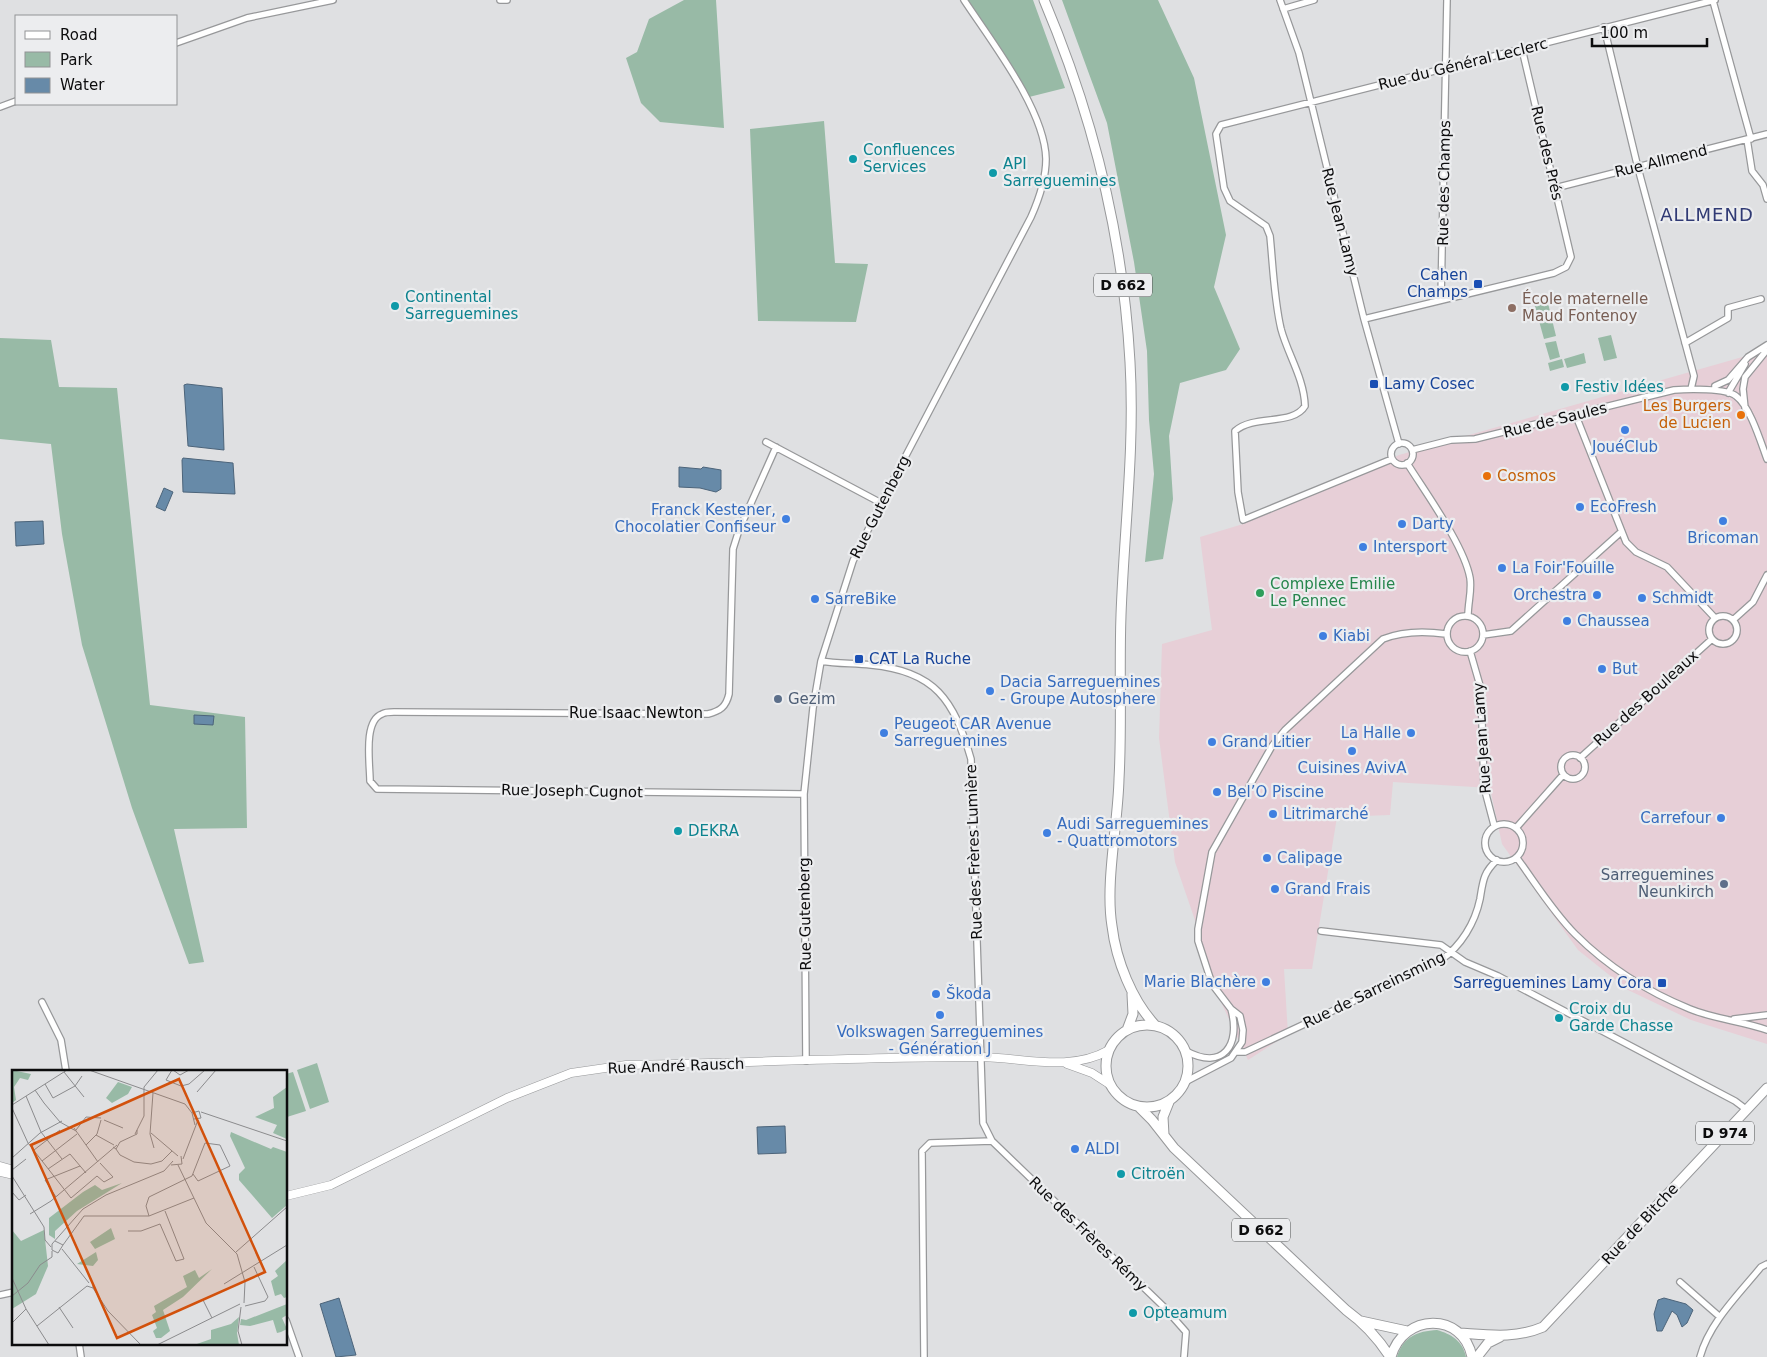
<svg xmlns="http://www.w3.org/2000/svg" width="1767" height="1357" viewBox="0 0 1767 1357" font-family="'DejaVu Sans',sans-serif">
  <style>
    .commercial { fill: #e7cfd7 }
    .green { fill: #98baa6 }
    .water { fill: #678aa8; stroke: #4c647a }
    .lines { fill: none; stroke-linecap: round; stroke-linejoin: round }
    .minor-casing { stroke: #97989a; stroke-width: 8 }
    .tertiary-casing { stroke: #97989a; stroke-width: 9 }
    .primary-casing { stroke: #97989a; stroke-width: 11 }
    .minor { stroke: #fff; stroke-width: 5.5 }
    .tertiary { stroke: #fff; stroke-width: 8 }
    .primary { stroke: #fff; stroke-width: 9 }
    .culture-dot { fill: #0f9aa8; stroke: #ecedef; stroke-width: 2 }
    .transit-dot { fill: #1a4fb4; stroke: #ecedef; stroke-width: 2 }
    .education-dot { fill: #8d6e63; stroke: #ecedef; stroke-width: 2 }
    .food-dot { fill: #e8710a; stroke: #ecedef; stroke-width: 2 }
    .shop-dot { fill: #3f7fe0; stroke: #ecedef; stroke-width: 2 }
    .leisure-dot { fill: #2e9e5b; stroke: #ecedef; stroke-width: 2 }
    .service-dot { fill: #5c6f8a; stroke: #ecedef; stroke-width: 2 }
    .labels { text-anchor: middle; dominant-baseline: central; stroke-width: 4.5; stroke-linejoin: round; paint-order: stroke }
    .shield { fill: #ecedef; stroke: #4f5051; stroke-width: 1 }
    .shield-label { font-size: 14px; font-weight: bold; fill: #0c0c0d }
    .street-label { font-size: 15px; fill: #0c0c0d; stroke: #ecedef }
    .culture-label { font-size: 15px; fill: #0d838f; stroke: #ecedef; text-anchor: start }
    .transit-label { font-size: 15px; fill: #164399; stroke: #ecedef; text-anchor: end }
    .education-label { font-size: 15px; fill: #785e54; stroke: #ecedef; text-anchor: start }
    .food-label { font-size: 15px; fill: #c56008; stroke: #ecedef; text-anchor: end }
    .shop-label { font-size: 15px; fill: #366cbe; stroke: #ecedef; text-anchor: start }
    .leisure-label { font-size: 15px; fill: #27864d; stroke: #ecedef; text-anchor: start }
    .service-label { font-size: 15px; fill: #4e5e75; stroke: #ecedef; text-anchor: start }
    .quarter-label { font-size: 18px; letter-spacing: 1px; fill: #303a74; stroke: #ecedef }
    .inset-road { fill: none; stroke: #8b8b8d; stroke-width: 1 }
    .view { fill: #d2510c; fill-opacity: 0.15; stroke: #d2510c; stroke-width: 2.5 }
    .inset-edge { fill: none; stroke: #0c0c0d; stroke-width: 2.5 }
  </style>
  <rect width="100%" height="100%" fill="#dfe0e2"/>
  <!-- commercial -->
  <path class="commercial" d="M1767,350v694l-76,-24 -63,-30 -50,-40 -76,-106 -12,-56 -97,-6 -3,33 -53,2 -25,152h-28l4,65 -40,26 -40,-86 -10,-45 -23,-67 -16,-124 3,-94 50,-14 -12,-93 43,-13 156,-69z"/>
  <!-- green -->
  <path class="green" d="M684,0h32l8,128 -64,-6 -19,-19 -15,-45 11,-6 12,-33z
    M968,0h65l32,88 -36,9z
    M1062,0h96l36,78 32,157 -12,52 26,62 -14,21 -46,13 -11,53 4,63 -10,60 -18,3 9,-88 -5,-54 -2,-69 -13,-89 -27,-139z
    M824,121l11,142 33,1 -12,58 -98,-1 -8,-192z
    M1547,299l9,37 -12,3 -10,-36z
    M1611,335l6,23 -13,3 -6,-23z
    M0,338l51,2 8,47 58,1 33,317 95,12 2,111 -73,1 30,133 -15,2 -57,-156 -50,-163 -20,-111 -11,-90 -51,-5z
    M1556,341l4,16 -10,3 -5,-17z
    M1584,353l2,10 -19,5 -3,-9z
    M1562,359l2,8 -14,4 -2,-8z
    M317,1063l12,39 -19,7 -13,-39z
    M293,1072l13,39 -19,6 -1,-43z
    M1437,1330c14,4 26,11 29,27h-69c6,-20 20,-26 40,-27z"/>
  <!-- water -->
  <path class="water" d="M187,384l35,4 2,62 -36,-4 -4,-61z
    M183,458l50,5 2,31 -52,-2 -1,-32z
    M679,467l22,2 2,-2 18,3v19l-5,3 -16,-4 -21,-1z
    M164,488l9,4 -8,19 -9,-4z
    M43,521l1,23 -28,2 -1,-24z
    M194,715l20,1 -1,9 -19,-1z
    M785,1126l1,27 -28,1 -1,-27z
    M339,1298l17,57 -20,2 -16,-53z
    M1664,1298l22,6 7,6 -6,13 -5,4 -5,-12 -5,-4 -10,20h-5l-3,-17 4,-14z"/>
  <g class="lines">
    <!-- minor casing -->
    <g class="minor-casing">
      <path id="minor" d="M500,0h7
        M1280,0l19,53 65,266 35,125
        M1713,1l38,138
        M1283,9l31,-9
        M1604,27l34,141 56,208 -3,13
        M176,43l71,-25 86,-18
        M0,107l16,-6
        M1747,139l5,32 11,14 4,14
        M1555,188l212,-54
        M1441,299l6,-299
        M1364,319l190,-46 12,-6 5,-10 -49,-208
        M1685,343l43,-25v-10l33,-9
        M1715,386l13,-6 20,-23 19,-12
        M1728,393l17,-29
        M1745,408l-2,-19 2,-12 21,-26
        M1576,416l50,126 10,10 31,15 48,51
        M766,442l115,61
        M1391 454a11 11 0 1 1 22 0a11 11 0 1 1-22 0Z
        M776,447l-37,83 -6,19 -4,145c-3,13 -9,17 -21,20l-314,-2c-4,0 -9,0 -12,2 -19,7 -12,50 -12,67l7,8 427,5
        M1412,450l39,-10 24,-1 199,-49c14,-1 52,-2 62,6 14,10 25,47 31,63
        M1392,459l-149,61 -5,-28 -3,-61c19,-17 58,-5 70,-25 -1,-28 -17,-51 -24,-77 -7,-30 -8,-63 -11,-93l-4,-10 -36,-25 -6,-13 -8,-54 5,-9 494,-125
        M1407,463c18,29 57,82 63,115 2,13 -2,24 -2,38
        M1447 634a18 18 0 1 1 36 0a18 18 0 1 1-36 0Z
        M1709 630a14 14 0 1 1 28 0a14 14 0 1 1-28 0Z
        M1733,620l20,-18 14,-27
        M1483,635l28,-4 110,-99
        M1470,651l11,38 3,98 10,38
        M821,661c16,3 33,2 50,4 64,6 83,35 100,94l12,364 9,18 172,166 22,25 -2,25
        M1561 767a12 12 0 1 1 24 0a12 12 0 1 1-24 0Z
        M1580,758l132,-119
        M1485 843a19 19 0 1 1 38 0a19 19 0 1 1-38 0Z
        M1516,828l47,-53
        M1517,858c19,26 36,54 58,76 32,32 73,58 115,75 24,10 52,12 77,21
        M1321,931l120,14 24,17 33,14 237,125 12,9
        M42,1002l19,38 5,31
        M1734,1019l33,-4
        M1186,1051c37,20 55,-6 45,-42
        M1236,1052h9l196,-92c20,-14 34,-37 39,-61 3,-18 3,-26 17,-39
        M806,1061l-2,-267 9,-86 8,-47 32,-100 28,-58 150,-286c8,-18 15,-38 15,-58 -1,-49 -55,-118 -82,-159
        M1185,1082l46,-24 11,-16 1,-12 -3,-14 -9,-7 -19,-25 -14,-43v-12l14,-77 60,-106 13,-16 98,-91c20,-8 42,-8 63,-5
        M1680,1282l40,35
        M0,1295l14,-3
        M286,1320l13,37
        M79,1343l2,14
        M924,1357l-2,-206 8,-8 62,-2
        M1700,1357c9,-34 39,-63 61,-90l6,-3"/>
    </g>
    <!-- tertiary casing -->
    <g class="tertiary-casing">
      <path id="tertiary" d="M1067,1064l25,9 17,11
        M0,1166l14,4
        M0,1172l14,3
        M286,1196l45,-11 176,-87 64,-25 55,-8c117,-2 235,-8 353,-8 43,0 90,16 130,-7"/>
    </g>
    <!-- primary casing -->
    <g class="primary-casing">
      <path id="primary" d="M1044,0c49,116 79,236 86,362 5,85 -6,169 -9,253 -2,55 1,109 -2,164 -1,45 -14,104 -7,147 4,34 20,75 44,100
        M1106 1066a41 41 0 1 1 82 0a41 41 0 1 1-82 0Z
        M1127,1030l6,-16 -1,-20
        M1139,1107l13,13 22,28 172,162c18,13 32,28 44,47
        M1164,1135l-1,-18 6,-15
        M1361,1321l46,10
        M1459,1333c30,2 56,6 84,-6l224,-239
        M1391,1357c12,-44 72,-46 81,0
        M1477,1357l11,-14 12,-6"/>
    </g>
    <!-- minor -->
    <use href="#minor" class="minor"/>
    <!-- tertiary -->
    <use href="#tertiary" class="tertiary"/>
    <!-- primary -->
    <use href="#primary" class="primary"/>
  </g>
  <!-- markers -->
  <g class="culture-dot">
    <circle cx="853" cy="159" r="5"/>
    <circle cx="993" cy="173" r="5"/>
    <circle cx="395" cy="306" r="5"/>
    <circle cx="1565" cy="387" r="5"/>
    <circle cx="678" cy="831" r="5"/>
    <circle cx="1559" cy="1018" r="5"/>
    <circle cx="1121" cy="1174" r="5"/>
    <circle cx="1133" cy="1313" r="5"/>
  </g>
  <g class="transit-dot">
    <rect x="1473" y="279" width="10" height="10" rx="2.5"/>
    <rect x="1369" y="379" width="10" height="10" rx="2.5"/>
    <rect x="854" y="654" width="10" height="10" rx="2.5"/>
    <rect x="1657" y="978" width="10" height="10" rx="2.5"/>
  </g>
  <circle class="education-dot" cx="1512" cy="308" r="5"/>
  <g class="food-dot">
    <circle cx="1741" cy="415" r="5"/>
    <circle cx="1487" cy="476" r="5"/>
  </g>
  <g class="shop-dot">
    <circle cx="1625" cy="430" r="5"/>
    <circle cx="1580" cy="507" r="5"/>
    <circle cx="786" cy="519" r="5"/>
    <circle cx="1723" cy="521" r="5"/>
    <circle cx="1402" cy="524" r="5"/>
    <circle cx="1363" cy="547" r="5"/>
    <circle cx="1502" cy="568" r="5"/>
    <circle cx="1597" cy="595" r="5"/>
    <circle cx="1642" cy="598" r="5"/>
    <circle cx="815" cy="599" r="5"/>
    <circle cx="1567" cy="621" r="5"/>
    <circle cx="1323" cy="636" r="5"/>
    <circle cx="1602" cy="669" r="5"/>
    <circle cx="990" cy="691" r="5"/>
    <circle cx="884" cy="733" r="5"/>
    <circle cx="1411" cy="733" r="5"/>
    <circle cx="1212" cy="742" r="5"/>
    <circle cx="1352" cy="751" r="5"/>
    <circle cx="1217" cy="792" r="5"/>
    <circle cx="1273" cy="814" r="5"/>
    <circle cx="1721" cy="818" r="5"/>
    <circle cx="1047" cy="833" r="5"/>
    <circle cx="1267" cy="858" r="5"/>
    <circle cx="1275" cy="889" r="5"/>
    <circle cx="1266" cy="982" r="5"/>
    <circle cx="936" cy="994" r="5"/>
    <circle cx="940" cy="1015" r="5"/>
    <circle cx="1075" cy="1149" r="5"/>
  </g>
  <circle class="leisure-dot" cx="1260" cy="593" r="5"/>
  <g class="service-dot">
    <circle cx="778" cy="699" r="5"/>
    <circle cx="1724" cy="884" r="5"/>
  </g>
  <g class="labels">
    <!-- shield labels -->
    <g class="shield">
      <rect x="1094" y="273.5" width="58" height="23" rx="4"/>
      <rect x="1696" y="1121.5" width="58" height="23" rx="4"/>
      <rect x="1232" y="1218.5" width="58" height="23" rx="4"/>
    </g>
    <g class="shield-label">
      <text x="1123" y="285">D 662</text>
      <text x="1725" y="1133">D 974</text>
      <text x="1261" y="1230">D 662</text>
    </g>
    <!-- street labels -->
    <g class="street-label">
      <text transform="translate(1463 64) rotate(-14)">Rue du Général Leclerc</text>
      <text transform="translate(1547 153) rotate(77)">Rue des Prés</text>
      <text transform="translate(1661 161) rotate(-14)">Rue Allmend</text>
      <text transform="translate(1444 183) rotate(-89)">Rue des Champs</text>
      <text transform="translate(1340 222) rotate(76)">Rue Jean Lamy</text>
      <text transform="translate(1555 420) rotate(-14)">Rue de Saules</text>
      <text transform="translate(880 507) rotate(-63)">Rue Gutenberg</text>
      <text transform="translate(1646 698) rotate(-42)">Rue des Bouleaux</text>
      <text x="636" y="713">Rue Isaac Newton</text>
      <text transform="translate(1482 738) rotate(-94)">Rue Jean Lamy</text>
      <text transform="translate(572 791) rotate(1)">Rue Joseph Cugnot</text>
      <text transform="translate(974 852) rotate(-92)">Rue des Frères Lumière</text>
      <text transform="translate(805 914) rotate(-91)">Rue Gutenberg</text>
      <text transform="translate(1374 990) rotate(-26)">Rue de Sarreinsming</text>
      <text transform="translate(676 1066) rotate(-2)">Rue André Rausch</text>
      <text transform="translate(1640 1224) rotate(-47)">Rue de Bitche</text>
      <text transform="translate(1088 1234) rotate(44)">Rue des Frères Rémy</text>
    </g>
    <!-- culture labels -->
    <g class="culture-label">
      <text x="863" y="150">Confluences<tspan x="863" dy="17">Services</tspan></text>
      <text x="1003" y="164">API<tspan x="1003" dy="17">Sarreguemines</tspan></text>
      <text x="405" y="297">Continental<tspan x="405" dy="17">Sarreguemines</tspan></text>
      <text x="1575" y="387">Festiv Idées</text>
      <text x="688" y="831">DEKRA</text>
      <text x="1569" y="1009">Croix du<tspan x="1569" dy="17">Garde Chasse</tspan></text>
      <text x="1131" y="1174">Citroën</text>
      <text x="1143" y="1313">Opteamum</text>
    </g>
    <!-- transit labels -->
    <g class="transit-label">
      <text x="1468" y="275">Cahen<tspan x="1468" dy="17">Champs</tspan></text>
      <text x="1384" y="384" text-anchor="start">Lamy Cosec</text>
      <text x="869" y="659" text-anchor="start">CAT La Ruche</text>
      <text x="1652" y="983">Sarreguemines Lamy Cora</text>
    </g>
    <!-- education labels -->
    <g class="education-label">
      <text x="1522" y="299">École maternelle<tspan x="1522" dy="17">Maud Fontenoy</tspan></text>
    </g>
    <!-- food labels -->
    <g class="food-label">
      <text x="1731" y="406">Les Burgers<tspan x="1731" dy="17">de Lucien</tspan></text>
      <text x="1497" y="476" text-anchor="start">Cosmos</text>
    </g>
    <!-- shop labels -->
    <g class="shop-label">
      <text x="1625" y="447" text-anchor="middle">JouéClub</text>
      <text x="1590" y="507">EcoFresh</text>
      <text x="776" y="510" text-anchor="end">Franck Kestener,<tspan x="776" dy="17">Chocolatier Confiseur</tspan></text>
      <text x="1412" y="524">Darty</text>
      <text x="1723" y="538" text-anchor="middle">Bricoman</text>
      <text x="1373" y="547">Intersport</text>
      <text x="1512" y="568">La Foir'Fouille</text>
      <text x="1587" y="595" text-anchor="end">Orchestra</text>
      <text x="1652" y="598">Schmidt</text>
      <text x="825" y="599">SarreBike</text>
      <text x="1577" y="621">Chaussea</text>
      <text x="1333" y="636">Kiabi</text>
      <text x="1612" y="669">But</text>
      <text x="1000" y="682">Dacia Sarreguemines<tspan x="1000" dy="17">- Groupe Autosphere</tspan></text>
      <text x="894" y="724">Peugeot CAR Avenue<tspan x="894" dy="17">Sarreguemines</tspan></text>
      <text x="1401" y="733" text-anchor="end">La Halle</text>
      <text x="1222" y="742">Grand Litier</text>
      <text x="1352" y="768" text-anchor="middle">Cuisines AvivA</text>
      <text x="1227" y="792">Bel’O Piscine</text>
      <text x="1283" y="814">Litrimarché</text>
      <text x="1711" y="818" text-anchor="end">Carrefour</text>
      <text x="1057" y="824">Audi Sarreguemines<tspan x="1057" dy="17">- Quattromotors</tspan></text>
      <text x="1277" y="858">Calipage</text>
      <text x="1285" y="889">Grand Frais</text>
      <text x="1256" y="982" text-anchor="end">Marie Blachère</text>
      <text x="946" y="994">Škoda</text>
      <text x="940" y="1032" text-anchor="middle">Volkswagen Sarreguemines<tspan x="940" dy="17">- Génération J</tspan></text>
      <text x="1085" y="1149">ALDI</text>
    </g>
    <!-- leisure labels -->
    <g class="leisure-label">
      <text x="1270" y="584">Complexe Emilie<tspan x="1270" dy="17">Le Pennec</tspan></text>
    </g>
    <!-- service labels -->
    <g class="service-label">
      <text x="788" y="699">Gezim</text>
      <text x="1714" y="875" text-anchor="end">Sarreguemines<tspan x="1714" dy="17">Neunkirch</tspan></text>
    </g>
    <!-- quarter labels -->
    <g class="quarter-label">
      <text x="1707" y="214">ALLMEND</text>
    </g>
  </g>
  <!-- overview -->
  <g transform="translate(12 1070)">
    <rect width="275" height="275" fill="#dfe0e2"/>
    <path d="M0,0l19,4 -3,6 -8,-2 -6,9 2,13 -4,3zM106,12l14,5 -4,7 -16,9 -6,-5zM275,17v52l-14,-6 4,-8 -22,-8 19,-9 -1,-11zM219,62l40,17 2,-2 14,5v53l-15,13 -33,-38v-6l6,-6 -15,-32zM110,113l-45,28 -22,20v8l-6,-4v-17l34,-26 12,-7 7,5zM99,158l4,11 -20,10 -5,-7zM0,160l9,11 23,-11 4,36 -12,28 -24,15zM84,182l2,8 -5,6 -16,-2zM275,190v37l-3,1 -3,-4 -6,2 -4,-15 7,-5 -3,-5zM200,199l-29,28 -20,13 7,21 -9,7h-5l-3,-7 4,-3 -5,-13 4,-3 -2,-6 33,-19 -4,-11 12,-6 4,8zM275,234v11l-5,3 5,11 -6,3 -4,1 -4,-13 -23,6 -10,-1 1,-6 5,1zM227,247l-2,16 2,12h-45l17,-6v-9l20,-6z" fill="#98baa6"/>
    <path class="inset-road" d="M77,0l96,34 7,9M160,0l-6,10 15,6 8,-2 16,-14M161,0l7,5 9,-5M52,2l20,25M33,14l8,14 22,-12 7,-10M23,20l9,13M185,22l19,-22M141,23l-3,41 4,14M14,26l15,36 21,27M32,33l16,19 16,9M0,35l55,-35M0,38l16,35 43,55 26,-22 7,6 9,-5 -13,-14M189,42l86,29M182,49l7,-1 -2,-7 -7,2 3,12M92,50l19,8M62,58l24,34M64,60l10,-13 15,1M139,63l27,23M123,64l9,-18v-29l14,-17M84,65l18,10M35,70l13,-10M74,75l11,-11 4,-14M101,77l3,2 4,-7 17,-8v-4M104,79l4,6 14,7 17,2 11,-3 10,-10M22,80l13,-10M0,88l28,-25 22,-12M171,89l15,-39M30,91l35,-27M159,95l11,-1 -1,-8M166,95l28,58 31,31 8,28 -1,21M36,99l22,-15 16,19M0,100l14,-11M0,106l32,51 1,13 6,7M0,122l7,8 7,-5M44,127l-11,-17 35,-14M18,144l21,-13 66,-56M137,146l-3,-10 3,-9 43,-21 13,-33 15,2 10,21 -32,15 -5,-7M116,161h13l19,-7 16,37 8,-2 -19,-48M43,171l8,4 -5,8 -6,-3v-6l31,-35 23,-14 58,-24 9,-10M51,175l21,-29h65l45,-18M50,179l27,34M224,182l51,-45M0,208l14,31 23,36M212,214l63,-39M81,218l15,23 33,34M0,226l16,-13 12,-18 12,-8v-6M191,230l9,18M233,236l20,-5 3,-4 -14,-30M47,237l14,21M229,237l-3,24 4,14M0,253l14,-14M25,256l50,-40 6,2v-4M145,275l83,-41"/>
    <path class="view" d="M167,9l86,193 -148,66 -86,-193z"/>
    <rect width="275" height="275" class="inset-edge"/>
  </g>
  <!-- legend -->
  <rect x="15" y="15" width="162" height="90" fill="#ecedef" stroke="#929395"/>
  <rect x="25" y="31" width="25" height="8" fill="#ffffff" stroke="#929395"/>
  <text x="60" y="40" font-size="15" fill="#0c0c0d">Road</text>
  <rect x="25" y="52" width="25" height="15" fill="#98baa6" stroke="#929395"/>
  <text x="60" y="65" font-size="15" fill="#0c0c0d">Park</text>
  <rect x="25" y="78" width="25" height="15" fill="#678aa8" stroke="#929395"/>
  <text x="60" y="90" font-size="15" fill="#0c0c0d">Water</text>
  <!-- scale -->
  <path d="M1592 38v8h115v-8" fill="none" stroke="#0c0c0d" stroke-width="2.5"/>
  <text x="1600" y="38" font-size="15" fill="#0c0c0d" stroke="#ecedef" stroke-width="4" paint-order="stroke">100 m</text>
</svg>
